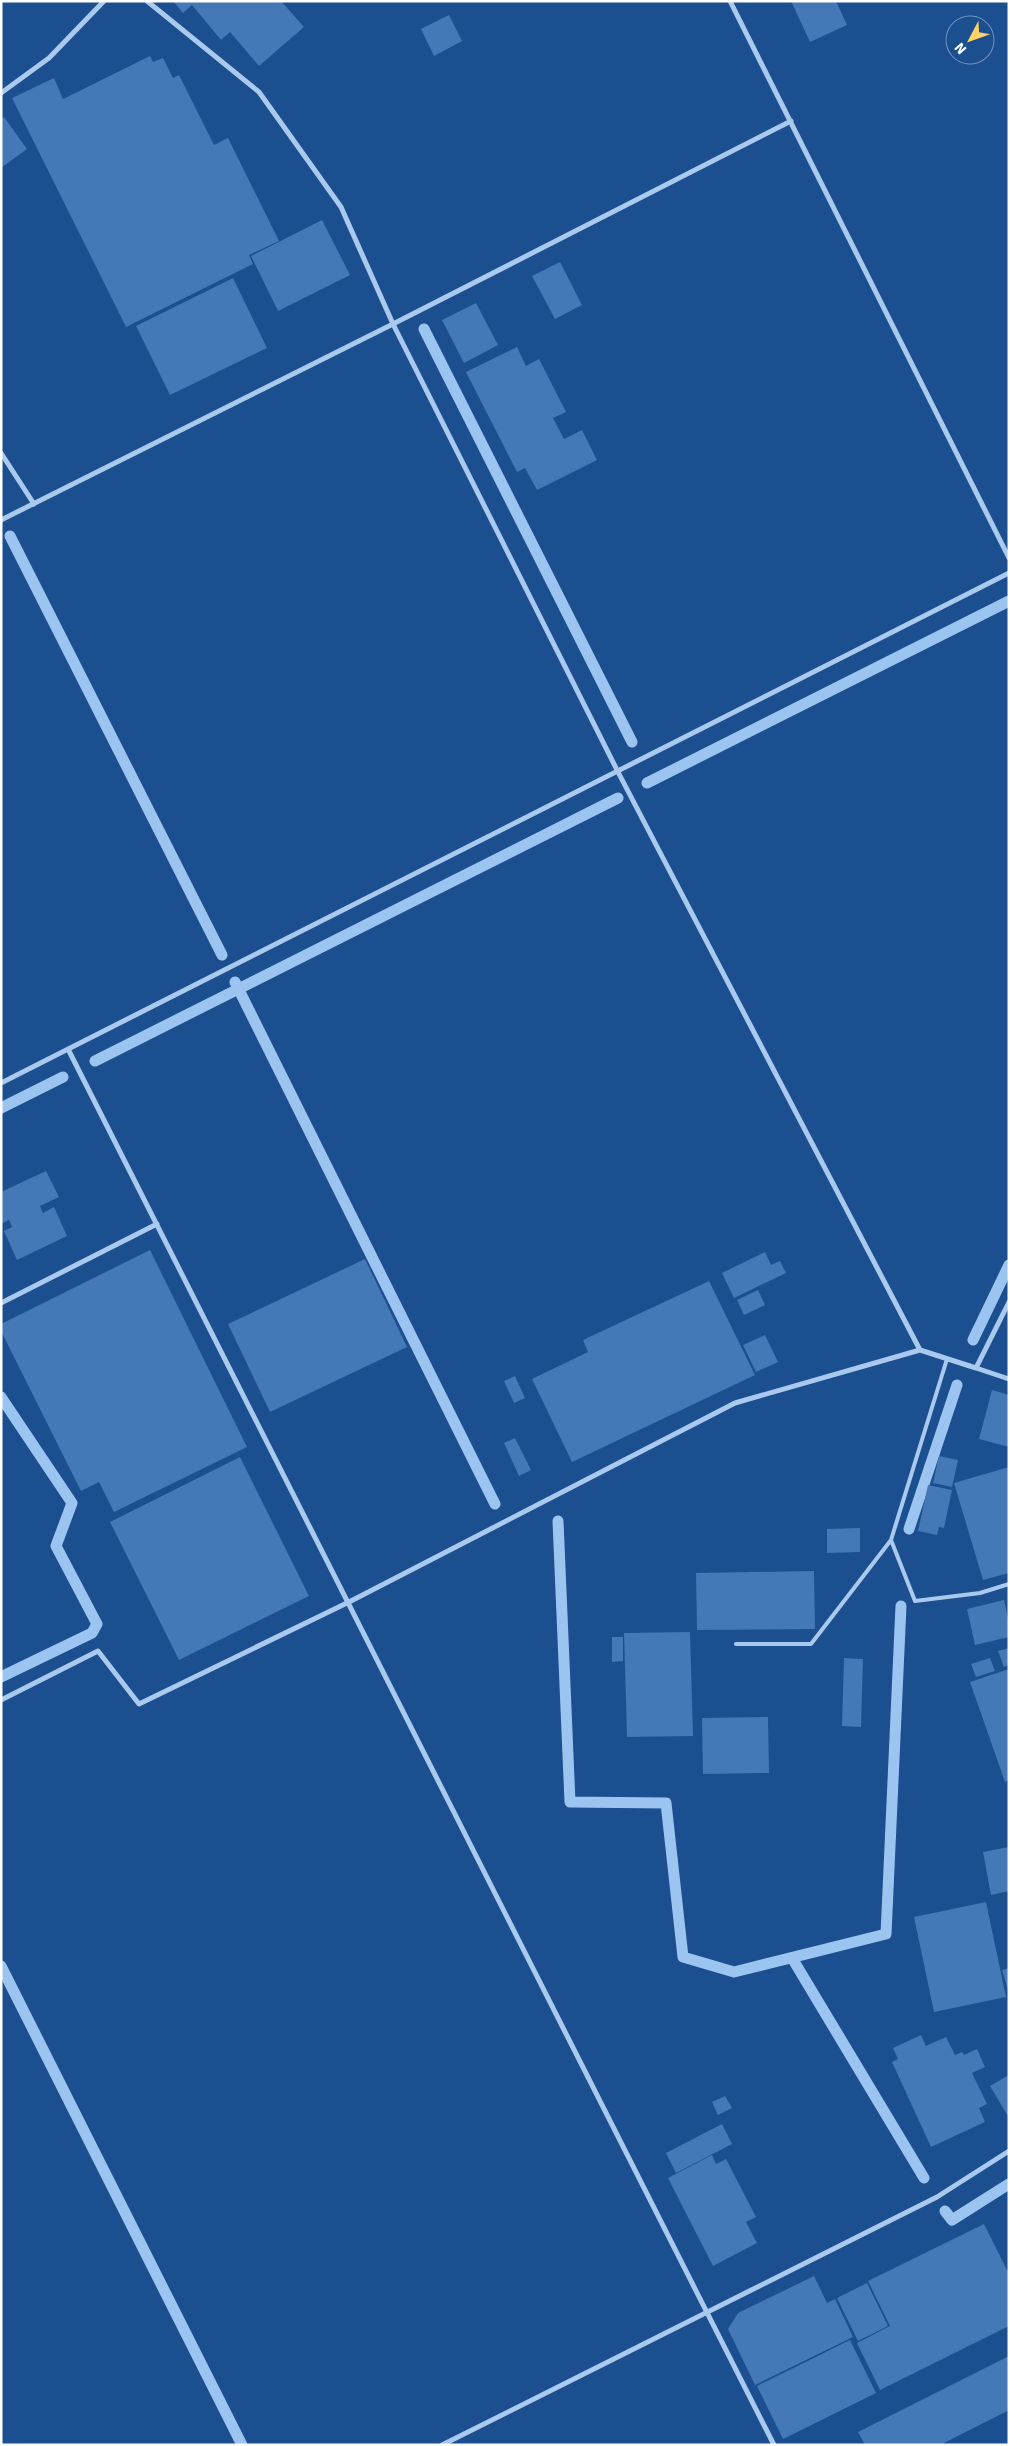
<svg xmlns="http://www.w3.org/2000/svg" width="1010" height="2446" viewBox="0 0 1010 2446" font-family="Signika,sans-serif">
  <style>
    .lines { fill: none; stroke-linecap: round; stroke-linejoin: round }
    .stream { stroke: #9cc4f0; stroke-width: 11 }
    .building { fill: #4478b7 }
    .lane { stroke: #a9c9ee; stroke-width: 4 }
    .street { stroke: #a9c9ee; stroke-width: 5 }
  </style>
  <rect width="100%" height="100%" fill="#1b4f8f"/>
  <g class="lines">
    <!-- stream -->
    <path class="stream" d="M424,329l208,413
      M10,536l212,419
      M647,783l362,-182
      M235,982l260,522
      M95,1061l523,-263
      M1,1108l62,-31
      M973,1340l36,-75
      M1,1397l71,106 -16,43 41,78 -5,9 -91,44
      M558,1521l12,281 96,1 17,154 51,15 152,-38 15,-328
      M909,1529l48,-144
      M792,1958l132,220
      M1,1966l241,479
      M945,2211l7,9 57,-36"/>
  </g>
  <!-- building -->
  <path class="building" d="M173,1h108l23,26 -45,39 -29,-34 -9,8 -29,-35 -9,8z
    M791,1h45l11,24 -37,17z
    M449,15l13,26 -28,15 -13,-27z
    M150,56l3,6 10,-4 10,20 6,-3 35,70 14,-7 51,103 -30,14 4,9 -127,63 -114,-229 42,-20 9,21z
    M4,117l23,32 -26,19v-49z
    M322,220l28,55 -72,36 -27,-55z
    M560,262l22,43 -27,14 -23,-43z
    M233,278l34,70 -97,47 -34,-69z
    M476,303l22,42 -34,18 -22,-43z
    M517,347l9,19 13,-7 27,53 -13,6 11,21 18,-9 15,30 -60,30 -12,-22 -8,4 -51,-100z
    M46,1171l13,26 -19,9 3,7 11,-6 13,29 -50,24 -13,-29 8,-4 -3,-7 -8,4v-32z
    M150,1250l97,197 -133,65 -15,-30 -18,9 -80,-160v-7z
    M765,1252l6,13 9,-4 6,12 -52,25 -12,-25z
    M365,1259l42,88 -137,65 -42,-88z
    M709,1281l46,94 -183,87 -40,-83 56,-27 -5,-12z
    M758,1290l7,15 -21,10 -7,-15z
    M765,1335l13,27 -22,10 -13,-27z
    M515,1376l10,22 -11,5 -10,-22z
    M992,1390l17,5v52l-30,-8z
    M515,1438l16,32 -12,6 -15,-33z
    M939,1456l19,4 -6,27 -19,-4z
    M240,1457l69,139 -130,64 -69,-138z
    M1009,1467v106l-26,7 -29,-97z
    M928,1485l24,5 -8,38 -5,-1 -2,8 -19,-4z
    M860,1528v24l-33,1v-24z
    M814,1571l1,58 -118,1 -1,-57z
    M1004,1600l5,23v14l-34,8 -8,-36z
    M690,1632l3,104 -66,1 -3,-104z
    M612,1637h11v24l-11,1z
    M1009,1648v17l-5,2 -6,-16z
    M844,1658l19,1 -2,68 -19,-1z
    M990,1658l5,13 -19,6 -5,-13z
    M1009,1669v111l-4,2 -35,-100z
    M768,1717l1,56 -66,1 -1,-56z
    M1009,1847v44l-18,4 -8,-43z
    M986,1902l20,95 -72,15 -20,-95z
    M1009,1968v22h-1l-6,-20z
    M921,2035l5,11 20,-9 9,18 7,-3 2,3 13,-6 8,18 -13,6 15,31 -8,4 6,14 -54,25 -39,-85 6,-3 -5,-11z
    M1009,2075v43l-19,-32z
    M725,2096l7,12 -14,7 -6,-13z
    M722,2124l10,20 -56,29 -10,-20z
    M712,2155l4,9 10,-5 30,58 -10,5 11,21 -44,23 -45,-88z
    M984,2224l25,50v52l-129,64 -23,-47 33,-17 -22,-45z
    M814,2276l13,27 8,-4 18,38 -98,48 -27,-56 10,-16z
    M867,2283l21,43 -30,15 -21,-43z
    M850,2340l26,53 -93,46 -26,-53z
    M1009,2356v54l-69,35h-75l-7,-13z"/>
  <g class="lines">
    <!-- lane -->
    <path class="lane" d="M891,1540l24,61 65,-8 29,-9
      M736,1644h75l80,-104 56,-181"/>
    <!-- street -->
    <path class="street" d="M147,1l112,91 82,115 52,117 225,448 302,578
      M730,1l279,557
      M1,93l48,-35 55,-57
      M1,453l33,51
      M1,520l392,-196 398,-203
      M69,1051l705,1394
      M1,1083l1008,-510
      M1,1303l156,-79
      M976,1368l33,11
      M1,1700l97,-49 41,53 210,-102 386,-199 185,-53 56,18 33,-66
      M442,2445l495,-248 72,-46"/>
  </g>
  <!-- border -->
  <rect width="1010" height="2446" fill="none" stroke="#ffffff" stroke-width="5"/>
  <!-- north arrow -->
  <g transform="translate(970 40) rotate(229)"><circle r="24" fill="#1b4f8f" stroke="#7695bc"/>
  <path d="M0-4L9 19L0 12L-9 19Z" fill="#ffd166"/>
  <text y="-8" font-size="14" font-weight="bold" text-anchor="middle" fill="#ffffff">N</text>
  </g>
</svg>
